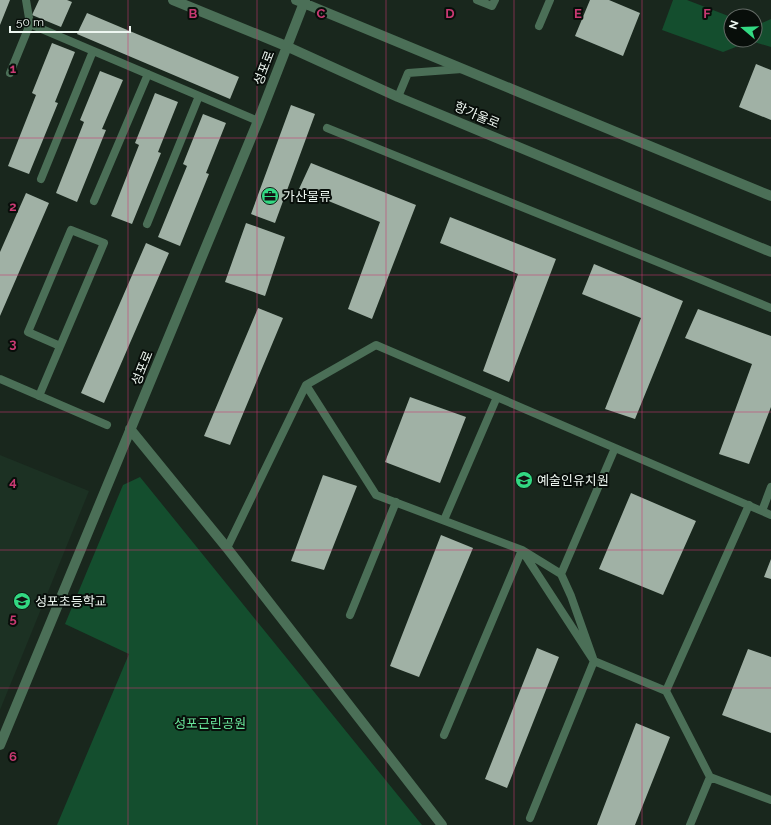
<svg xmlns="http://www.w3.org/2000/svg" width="771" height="825" viewBox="0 0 771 825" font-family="Raleway,'Noto Sans KR',sans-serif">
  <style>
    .built { fill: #1c3123 }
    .green { fill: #144e2e }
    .building { fill: #a0b1a5 }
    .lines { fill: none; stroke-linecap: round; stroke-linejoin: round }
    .service { stroke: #4b6f57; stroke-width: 8 }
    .tertiary { stroke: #4b6f57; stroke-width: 10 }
    .grid { fill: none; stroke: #c93972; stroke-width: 1; stroke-opacity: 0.55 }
    .labels { text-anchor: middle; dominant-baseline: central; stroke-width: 4; stroke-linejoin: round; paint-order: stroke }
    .street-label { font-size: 13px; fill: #eef7f1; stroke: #080e0a }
    .poi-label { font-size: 13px; fill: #eef7f1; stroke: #080e0a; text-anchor: start }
    .park-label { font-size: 13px; fill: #6ae79c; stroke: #080e0a }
    .grid-label { font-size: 13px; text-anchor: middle; font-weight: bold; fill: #c93972; stroke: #080e0a; stroke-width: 4; stroke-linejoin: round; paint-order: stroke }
  </style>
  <rect width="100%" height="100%" fill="#19271d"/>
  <!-- built -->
  <path class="built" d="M0,455l89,36 -89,219z"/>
  <!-- green -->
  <path class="green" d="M673,0h14l44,17v23h24v-14l16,-7v28l-20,-6 -28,11 -61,-22z
    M140,477l282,348h-365l72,-171 -64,-30 58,-139z"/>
  <!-- building -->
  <path class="building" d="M0,0h10l-10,25z
    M39,0h28l5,2 -11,25 -29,-12z
    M590,0h19l31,13 -17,43 -48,-20z
    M87,13l152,64 -9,22 -153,-65z
    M52,43l23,9 -20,50 3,1 -29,71 -21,-8 28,-71 -4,-2z
    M756,64l15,6v50l-32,-13z
    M100,71l23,9 -21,49 4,1 -29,72 -21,-9 28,-71 -4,-2z
    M155,93l23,9 -20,50 3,1 -29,71 -21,-8 28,-71 -4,-2z
    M291,105l24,9 -40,109 -24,-9z
    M203,114l23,9 -20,50 3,1 -29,72 -22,-9 29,-71 -4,-2z
    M311,163l105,42 -44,114 -24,-10 32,-87 -81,-33z
    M26,193l23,10 -49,113v-64z
    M450,217l106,42 -47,123 -26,-11 35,-97 -78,-31z
    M246,223l39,14 -20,59 -40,-14z
    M146,243l23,10 -65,150 -23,-10z
    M594,264l89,37 -48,118 -30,-10 36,-91 -59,-24z
    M258,308l25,10 -53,127 -26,-9z
    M698,309l73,27v71l-22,57 -30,-10 33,-90 -67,-26z
    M410,397l56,20 -26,66 -55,-21z
    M323,475l34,11 -33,84 -33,-9z
    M631,493l65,28 -33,74 -64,-26z
    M441,535l32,13 -54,129 -29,-11z
    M771,559v20l-7,-2z
    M537,648l22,9 -52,131 -22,-9z
    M748,649l23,8v76l-49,-18z
    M636,723l34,14 -35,88h-38z"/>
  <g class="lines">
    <!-- service -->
    <path class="service" d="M26,0l4,24 228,97
      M477,0l15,6 3,-6
      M539,26l11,-26
      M10,73l20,-49
      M398,97l10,-24 54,-4
      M327,128l444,180
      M41,179l52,-128
      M94,201l54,-127
      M147,224l52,-128
      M0,379l107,46
      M306,385l70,110 146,55 -78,185
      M39,396l65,-153 -33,-13 -43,102 32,14
      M762,511l9,-24
      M444,520l53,-123
      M227,548l79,-163 70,-40 395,170
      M522,550l39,24 10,22 23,65 72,30 83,-186
      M523,552l71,109 -64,157
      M561,574l54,-126
      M350,615l46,-113
      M666,691l44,86
      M690,825l20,-48 61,23"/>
    <!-- tertiary -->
    <path class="tertiary" d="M173,0l113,46 112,51 373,155
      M296,0l475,196
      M130,429l97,119 215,277
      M0,745l258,-624 47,-121"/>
  </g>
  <!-- grid -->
  <path class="grid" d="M128,0v825M257,0v825M386,0v825M514,0v825M642,0v825M0,138h771M0,275h771M0,412h771M0,550h771M0,688h771"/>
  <!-- icons -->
  <defs>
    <g id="office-disc" transform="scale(0.9)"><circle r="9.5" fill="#32d882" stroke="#080e0a"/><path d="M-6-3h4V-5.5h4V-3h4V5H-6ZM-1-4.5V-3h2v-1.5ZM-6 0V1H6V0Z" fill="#111"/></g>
    <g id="school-disc" transform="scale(0.9)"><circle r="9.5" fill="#32d882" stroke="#080e0a"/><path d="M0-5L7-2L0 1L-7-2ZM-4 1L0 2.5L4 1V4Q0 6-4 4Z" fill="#111"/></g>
  </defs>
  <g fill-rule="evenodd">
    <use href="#office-disc" x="270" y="196"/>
    <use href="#school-disc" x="524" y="480"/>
    <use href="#school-disc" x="22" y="601"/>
  </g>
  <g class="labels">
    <!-- street labels -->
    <g class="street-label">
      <text transform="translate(264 68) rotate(-69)">성포로</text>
      <text transform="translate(477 115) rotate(23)">항가울로</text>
      <text transform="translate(142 368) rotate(-68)">성포로</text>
    </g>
    <!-- poi labels -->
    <g class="poi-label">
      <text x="283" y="196">가산물류</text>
      <text x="537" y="480">예술인유치원</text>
      <text x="35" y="601">성포초등학교</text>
    </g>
    <!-- park labels -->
    <g class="park-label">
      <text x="210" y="723">성포근린공원</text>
    </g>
  </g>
  <g class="grid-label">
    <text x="193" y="18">B</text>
    <text x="321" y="18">C</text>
    <text x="450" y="18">D</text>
    <text x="578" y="18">E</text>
    <text x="707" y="18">F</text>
    <text x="13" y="73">1</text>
    <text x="13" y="211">2</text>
    <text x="13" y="348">3</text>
    <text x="13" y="486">4</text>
    <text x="13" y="623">5</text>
    <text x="13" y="761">6</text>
  </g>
  <!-- north arrow -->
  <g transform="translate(743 28) rotate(289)"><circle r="19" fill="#080e0a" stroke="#646b66"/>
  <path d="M0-3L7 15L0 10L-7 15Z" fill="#32d882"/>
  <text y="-6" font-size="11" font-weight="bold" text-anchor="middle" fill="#eef7f1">N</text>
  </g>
  <!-- scale -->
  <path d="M10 26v6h120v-6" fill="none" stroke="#eef7f1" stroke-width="2"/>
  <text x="16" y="26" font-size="12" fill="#eef7f1" stroke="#080e0a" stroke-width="3" paint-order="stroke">50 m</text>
</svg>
